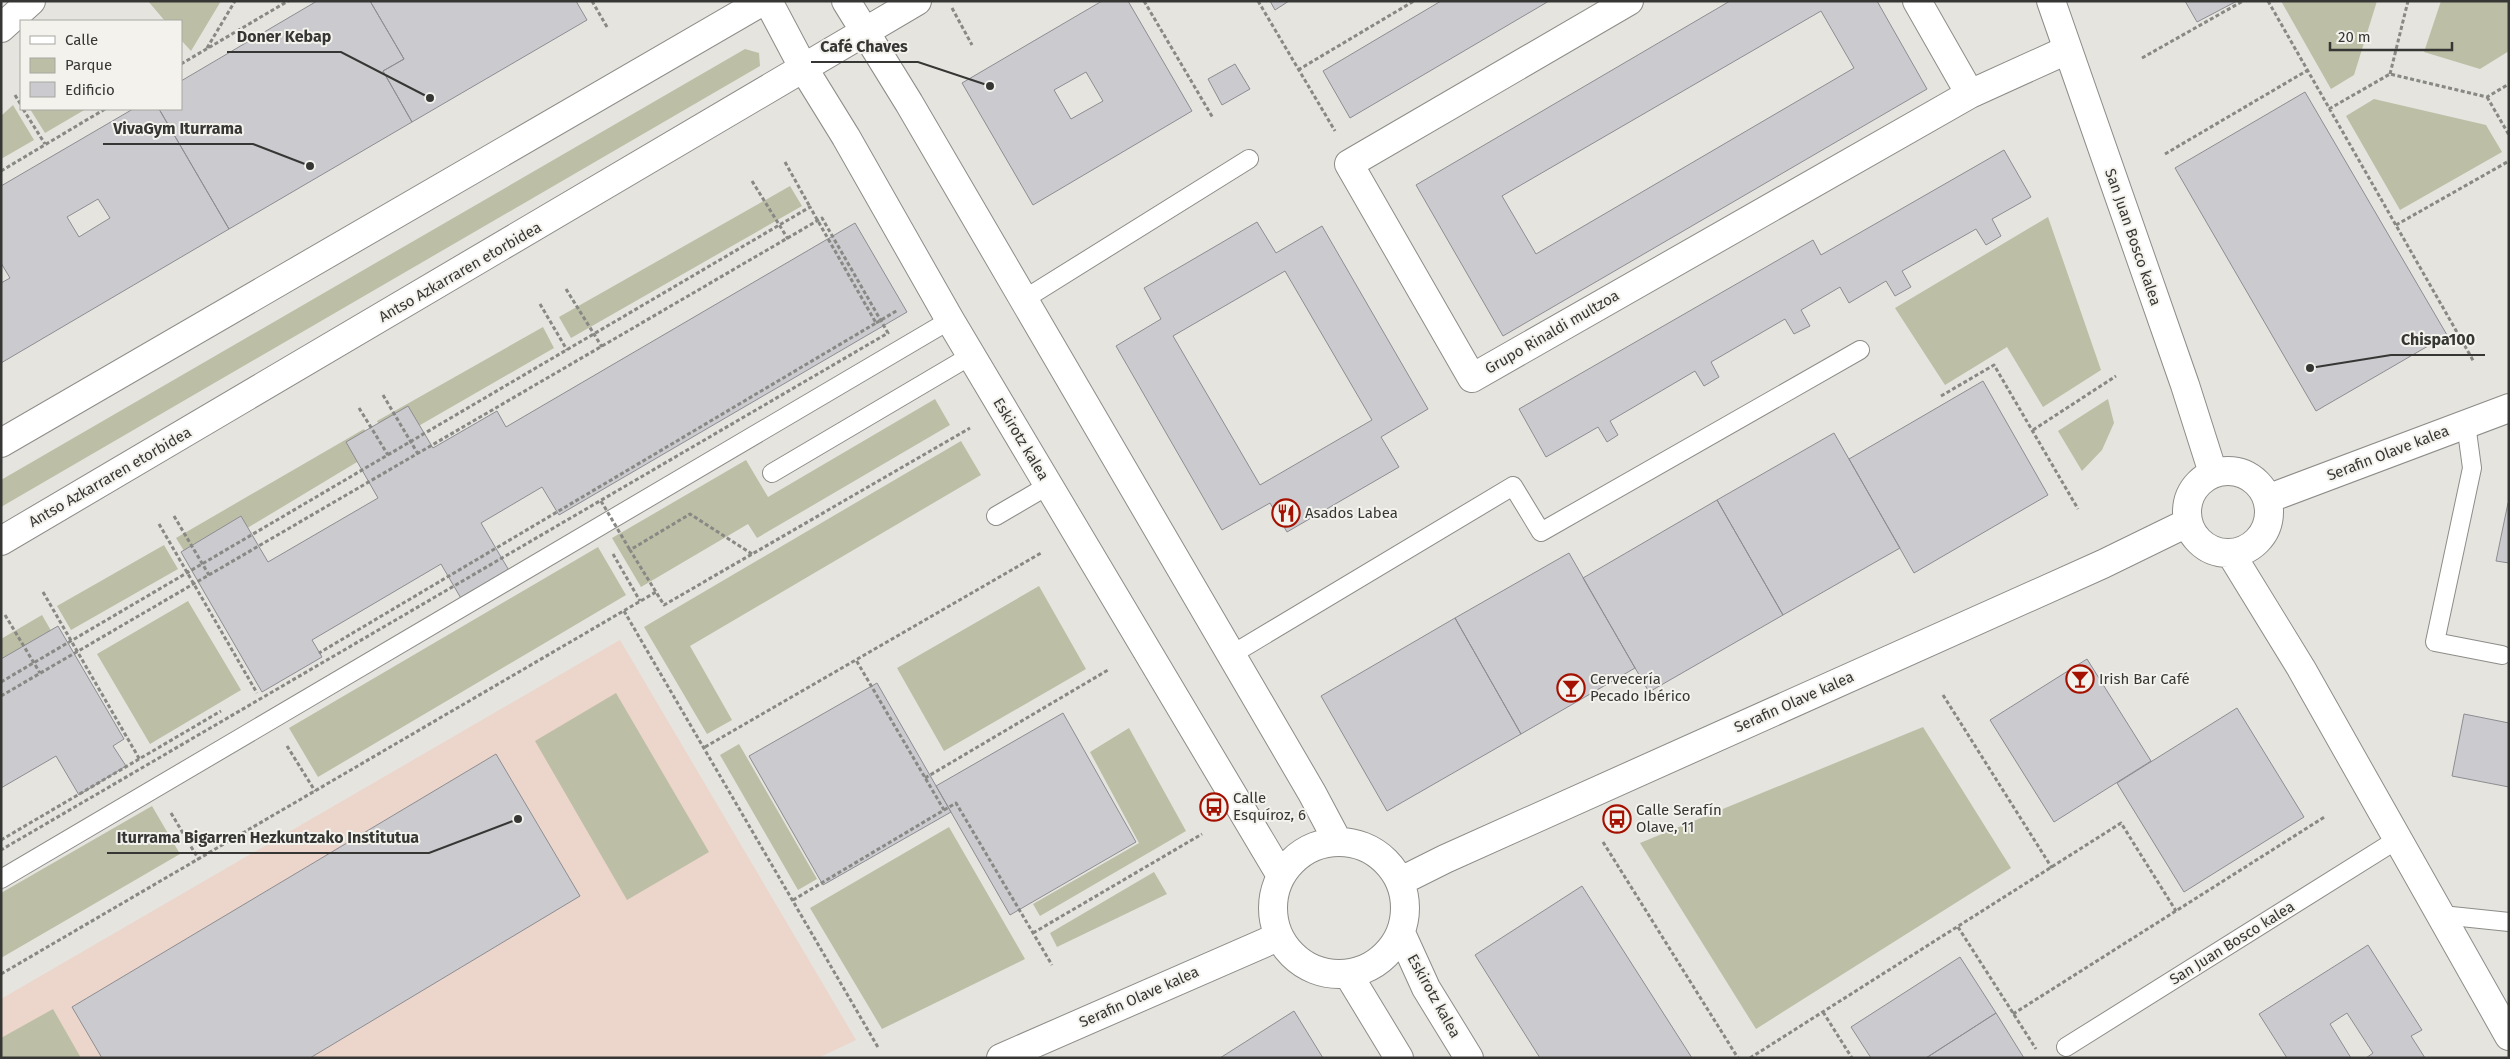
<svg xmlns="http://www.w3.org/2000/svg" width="2510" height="1059" viewBox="0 0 2510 1059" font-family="'Fira Sans',sans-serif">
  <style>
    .education { fill: #ecd5ca }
    .green { fill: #bcbfa5 }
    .building { fill: #cacacf; stroke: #8d8d92; fill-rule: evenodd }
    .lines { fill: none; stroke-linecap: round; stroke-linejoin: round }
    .lane-casing { stroke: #8d8c88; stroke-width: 20 }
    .street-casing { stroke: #8d8c88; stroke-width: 30 }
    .secondary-casing { stroke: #8d8c88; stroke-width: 30 }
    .path { stroke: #888884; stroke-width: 3; stroke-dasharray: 4 2.5; stroke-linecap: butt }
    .lane { stroke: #fff; stroke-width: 18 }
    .street { stroke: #fff; stroke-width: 28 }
    .secondary { stroke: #fff; stroke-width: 28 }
    .path-bridge { stroke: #888884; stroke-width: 3; stroke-dasharray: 4 2.5; stroke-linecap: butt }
    .labels { text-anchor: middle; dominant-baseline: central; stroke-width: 4; stroke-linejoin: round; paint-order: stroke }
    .street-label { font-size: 15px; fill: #363634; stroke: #f3f2ec }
    .poi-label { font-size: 15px; fill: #363634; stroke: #f3f2ec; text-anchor: start }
    .leader { fill: none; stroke: #363634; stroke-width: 2 }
    .callout-dot { fill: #363634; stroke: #f3f2ec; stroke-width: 2 }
    .callout-label { font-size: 16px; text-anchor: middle; font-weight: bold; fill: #363634; stroke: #f3f2ec; stroke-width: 4; stroke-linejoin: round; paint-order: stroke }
  </style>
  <rect width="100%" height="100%" fill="#e5e4df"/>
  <!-- education -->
  <path class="education" d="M620,640l236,400 -38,18h-817v-59z"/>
  <!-- green -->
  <path class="green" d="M148,1h73l-30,50 -10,-11v-19h-16z
    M2281,1h96l-23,74 -23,14z
    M2441,1h68v50l-29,18 -56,-17z
    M745,49l14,4 1,13 -759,441v-27z
    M2374,99l112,26 16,27 -102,58 -54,-94z
    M13,105l21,35 -33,19v-43z
    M30,109h56l-41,24z
    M790,186l12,20 -231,132 -12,-21z
    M2048,217l53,153 -58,37 -36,-60 -62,38 -50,-77z
    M543,327l11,21 -165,95 -12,-22z
    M935,399l15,26 -193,113 -9,-14 -107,63 -29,-49 134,-78 22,37z
    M2108,399l6,24 -12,27 -20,21 -24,-40z
    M364,429l13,21 -186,112 -15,-24z
    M961,441l20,34 -291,171 42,74 -25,14 -63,-107z
    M164,545l14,24 -107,61 -14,-24z
    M598,547l28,48 -308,182 -29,-49z
    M1039,586l47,83 -142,82 -47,-83z
    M188,601l53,89 -91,54 -53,-90z
    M42,615l15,26 -56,32v-34z
    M616,693l93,159 -82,48 -92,-159z
    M1923,727l88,141 -255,161 -116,-186z
    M1129,728l57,103 -146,85 -7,-12 106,-61 -49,-91z
    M739,744l78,135 -19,11 -78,-135z
    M152,806l28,48 -179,104v-65z
    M949,827l76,132 -143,70 -72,-121z
    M1154,872l13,22 -110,53 -7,-14z
    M53,1009l28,49h-80v-20z"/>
  <!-- building -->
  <path class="building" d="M317,1h53l34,58 -21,12 29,51 -183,107 -70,-120h22v-28z
    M370,1h206l11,19 -175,102 -29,-51 21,-12z
    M1102,1h26l64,110 -159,94 -71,-122zM1086,72l17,29 -32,18 -17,-29z
    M1270,1h19l-14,9z
    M1441,1h108l-199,117 -27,-47z
    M1730,1h147l50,88 -424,247 -87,-151zM1821,11l33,57 -318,186 -34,-58z
    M2185,1h52l-40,21z
    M1235,64l15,25 -28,16 -14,-26z
    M2305,92l142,243 -131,76 -141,-243z
    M133,109h26l70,120 -228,134v-80l9,-5 -9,-15v-77zM98,199l12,19 -31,19 -12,-20z
    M2004,150l27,47 -39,22 9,17 -15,9 -10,-16 -74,42 9,16 -16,9 -9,-15 -37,22 -9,-16 -39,23 9,16 -16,8 -9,-15 -74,43 8,15 -15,9 -9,-15 -85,50 8,14 -11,7 -9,-15 -52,30 -27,-48 294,-169 8,15z
    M1257,222l19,31 46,-27 106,183 -47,28 18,30 -112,65 -17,-29 -48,27 -106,-184 45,-27 -17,-31zM1285,271l87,149 -112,65 -87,-149z
    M855,223l52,89 -348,203 -17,-28 -61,36 36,61 -48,28 -28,-48 -129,76 10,17 -60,35 -81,-140 60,-36 27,46 110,-64 -32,-56 62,-36 25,42 64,-37 9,16z
    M1983,381l65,114 -134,78 -65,-114z
    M1834,433l66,115 -117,67 -66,-115z
    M1717,500l66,115 -134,77 -66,-114z
    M2508,503h1v60l-13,-2z
    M1569,553l66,115 -114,66 -66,-116z
    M1455,618l66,116 -134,77 -66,-115z
    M58,626l66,113 -11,7 13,20 -47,29 -23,-39 -55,32v-129z
    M2087,659l64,102 -97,61 -64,-102z
    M877,683l74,129 -128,73 -74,-129z
    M2237,708l67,109 -120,75 -67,-109z
    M1063,713l73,129 -126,73 -74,-129z
    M2464,714l45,9v64l-57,-11z
    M496,754l84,142 -270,162h-208l-30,-51z
    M1582,886l110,172h-152l-65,-103z
    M2368,945l54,85 -11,6 14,22h-59l7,-5 -26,-40 -17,11 21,34h-64l-28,-44z
    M1960,957l36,56 -70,45h-55l-20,-31z
    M1294,1011l29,47h-103z
    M1996,1013l28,45h-98z"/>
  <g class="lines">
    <!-- lane casing -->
    <g class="lane-casing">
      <path id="lane" d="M1023,300l226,-141
        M2466,424l6,44 -37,174 67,13
        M772,473l200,-118
        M996,516l53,-31
        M1231,655l282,-169 28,46 319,-182
        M1,879l949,-559
        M2442,915l67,7
        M2066,1047l332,-208"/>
    </g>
    <!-- street casing -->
    <g class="street-casing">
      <path id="street" d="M1629,1l-280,163 123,214 498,-284 97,-44
        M1917,1l53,93"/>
    </g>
    <!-- secondary casing -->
    <g class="secondary-casing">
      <path id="secondary" d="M768,1l36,68 42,68 104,183 330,554
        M846,1l63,102 403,690 25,47
        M2051,1l134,384 28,88
        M1,28l30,-27
        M1,443l762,-442
        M2187 512a41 41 0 1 1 82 0a41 41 0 1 1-82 0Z
        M2267,499l242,-91
        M1,541l916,-540
        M2231,554l70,114 208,368
        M1273 908a66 66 0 1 1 132 0a66 66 0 1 1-132 0Z
        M1401,881l44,-22 658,-295 84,-41
        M1401,933l25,55 43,70
        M1348,974l51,84
        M1001,1058l277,-121"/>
    </g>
    <!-- path -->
    <path class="path" d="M592,1l15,26
      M1144,1l69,117
      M1258,1l77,130
      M2268,1l206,361
      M952,8l20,37
      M207,48l28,-47
      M2142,58l101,-57
      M181,64l107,-63
      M1298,70l116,-69
      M2390,74l18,-73
      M15,95l6,10
      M2487,97l22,38
      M23,109l22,35
      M2329,109l61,-35 97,23 22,-13
      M2165,154l143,-84
      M785,162l25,45
      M1,171l104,-62
      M2396,225l113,-64
      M540,304l27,46
      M876,323l22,-13
      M1941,396l53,-31 84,144
      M359,408l29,47
      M2033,430l83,-54
      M159,524l98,169
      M613,554l27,47
      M752,554l-62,-40 -60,36 34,55 306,-177
      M43,592l97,168
      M624,611l255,438
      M1,682l809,-475 66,116 -557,330
      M1943,695l109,173
      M287,746l28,45
      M705,747l336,-194
      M925,778l183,-108
      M944,810l12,-7 96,162
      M171,813l28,47
      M1,840l220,-129
      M1603,842l135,216
      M793,900l151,-90 -88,-150
      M1958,927l78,122
      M1033,933l169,-99
      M1,974l655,-382
      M1823,1012l29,46
      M2013,1014l313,-198
      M1750,1058l371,-235 55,88"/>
    <!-- lane -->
    <use href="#lane" class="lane"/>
    <!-- street -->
    <use href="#street" class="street"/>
    <!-- secondary -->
    <use href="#secondary" class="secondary"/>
    <!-- path-bridge -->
    <path class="path-bridge" d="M752,181l36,58
      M566,289l36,58
      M383,395l35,59
      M601,501l29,49
      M174,516l35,59
      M5,615l35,58
      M1,696l821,-478 66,115 -887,517"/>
  </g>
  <!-- icons -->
  <defs>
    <g id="restaurant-ring" transform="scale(1.4375)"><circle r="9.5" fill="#f3f2ec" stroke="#a41100" stroke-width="1.5"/><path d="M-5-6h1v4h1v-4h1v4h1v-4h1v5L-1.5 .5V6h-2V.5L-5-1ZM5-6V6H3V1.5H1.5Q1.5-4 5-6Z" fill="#a41100"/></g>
    <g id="bar-ring" transform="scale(1.4375)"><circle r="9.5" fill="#f3f2ec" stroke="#a41100" stroke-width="1.5"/><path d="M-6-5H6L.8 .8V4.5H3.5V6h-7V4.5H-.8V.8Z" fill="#a41100"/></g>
    <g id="bus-ring" transform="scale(1.4375)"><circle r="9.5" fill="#f3f2ec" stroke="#a41100" stroke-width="1.5"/><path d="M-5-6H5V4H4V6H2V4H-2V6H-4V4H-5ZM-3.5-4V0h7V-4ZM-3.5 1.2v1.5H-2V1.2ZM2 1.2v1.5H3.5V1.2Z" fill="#a41100"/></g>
  </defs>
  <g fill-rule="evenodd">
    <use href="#restaurant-ring" x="1286" y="513"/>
    <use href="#bar-ring" x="2080" y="679"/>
    <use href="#bar-ring" x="1571" y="688"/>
    <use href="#bus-ring" x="1214" y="807"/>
    <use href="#bus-ring" x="1617" y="819"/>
  </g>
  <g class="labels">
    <!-- street labels -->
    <g class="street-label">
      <text transform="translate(2133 237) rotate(71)">San Juan Bosco kalea</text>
      <text transform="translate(460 272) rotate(-30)">Antso Azkarraren etorbidea</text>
      <text transform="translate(1552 332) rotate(-30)">Grupo Rinaldi multzoa</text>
      <text transform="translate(1021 439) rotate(59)">Eskirotz kalea</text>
      <text transform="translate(2388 453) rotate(-21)">Serafin Olave kalea</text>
      <text transform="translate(110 477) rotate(-30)">Antso Azkarraren etorbidea</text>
      <text transform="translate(1794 702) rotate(-24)">Serafin Olave kalea</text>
      <text transform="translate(2232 943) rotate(-32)">San Juan Bosco kalea</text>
      <text transform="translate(1434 996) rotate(61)">Eskirotz kalea</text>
      <text transform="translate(1139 997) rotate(-24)">Serafin Olave kalea</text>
    </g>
    <!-- poi labels -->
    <g class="poi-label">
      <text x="1305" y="513">Asados Labea</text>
      <text x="1590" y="679">Cervecería<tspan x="1590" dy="17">Pecado Ibérico</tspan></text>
      <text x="2099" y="679">Irish Bar Café</text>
      <text x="1233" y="798">Calle<tspan x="1233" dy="17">Esquíroz, 6</tspan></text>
      <text x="1636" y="810">Calle Serafín<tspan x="1636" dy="17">Olave, 11</tspan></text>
    </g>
  </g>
  <!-- callouts -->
  <path class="leader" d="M430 98L341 52H227M990 86L918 62H811M310 166L253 144H103M2310 368L2391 355H2485M518 819L429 853H107"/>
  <g class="callout-dot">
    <circle cx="430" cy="98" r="5"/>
    <circle cx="990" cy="86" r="5"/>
    <circle cx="310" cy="166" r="5"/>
    <circle cx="2310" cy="368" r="5"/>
    <circle cx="518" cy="819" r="5"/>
  </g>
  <g class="callout-label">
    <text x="284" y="42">Doner Kebap</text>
    <text x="864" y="52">Café Chaves</text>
    <text x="178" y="134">VivaGym Iturrama</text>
    <text x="2438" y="345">Chispa100</text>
    <text x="268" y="843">Iturrama Bigarren Hezkuntzako Institutua</text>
  </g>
  <!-- border -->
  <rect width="2510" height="1059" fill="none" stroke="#363634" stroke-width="5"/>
  <!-- legend -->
  <rect x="20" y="20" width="162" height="90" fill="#f3f2ec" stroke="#a7a7a2"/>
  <rect x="30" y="36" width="25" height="8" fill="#ffffff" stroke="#a7a7a2"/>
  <text x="65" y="45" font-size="15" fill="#363634">Calle</text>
  <rect x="30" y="58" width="25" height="15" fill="#bcbfa5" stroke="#a7a7a2"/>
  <text x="65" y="70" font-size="15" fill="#363634">Parque</text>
  <rect x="30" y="82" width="25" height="15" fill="#cacacf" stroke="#a7a7a2"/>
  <text x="65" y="95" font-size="15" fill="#363634">Edificio</text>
  <!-- scale -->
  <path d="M2330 42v8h122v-8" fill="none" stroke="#363634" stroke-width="2.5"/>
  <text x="2338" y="42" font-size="15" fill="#363634" stroke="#f3f2ec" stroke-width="4" paint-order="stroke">20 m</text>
</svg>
